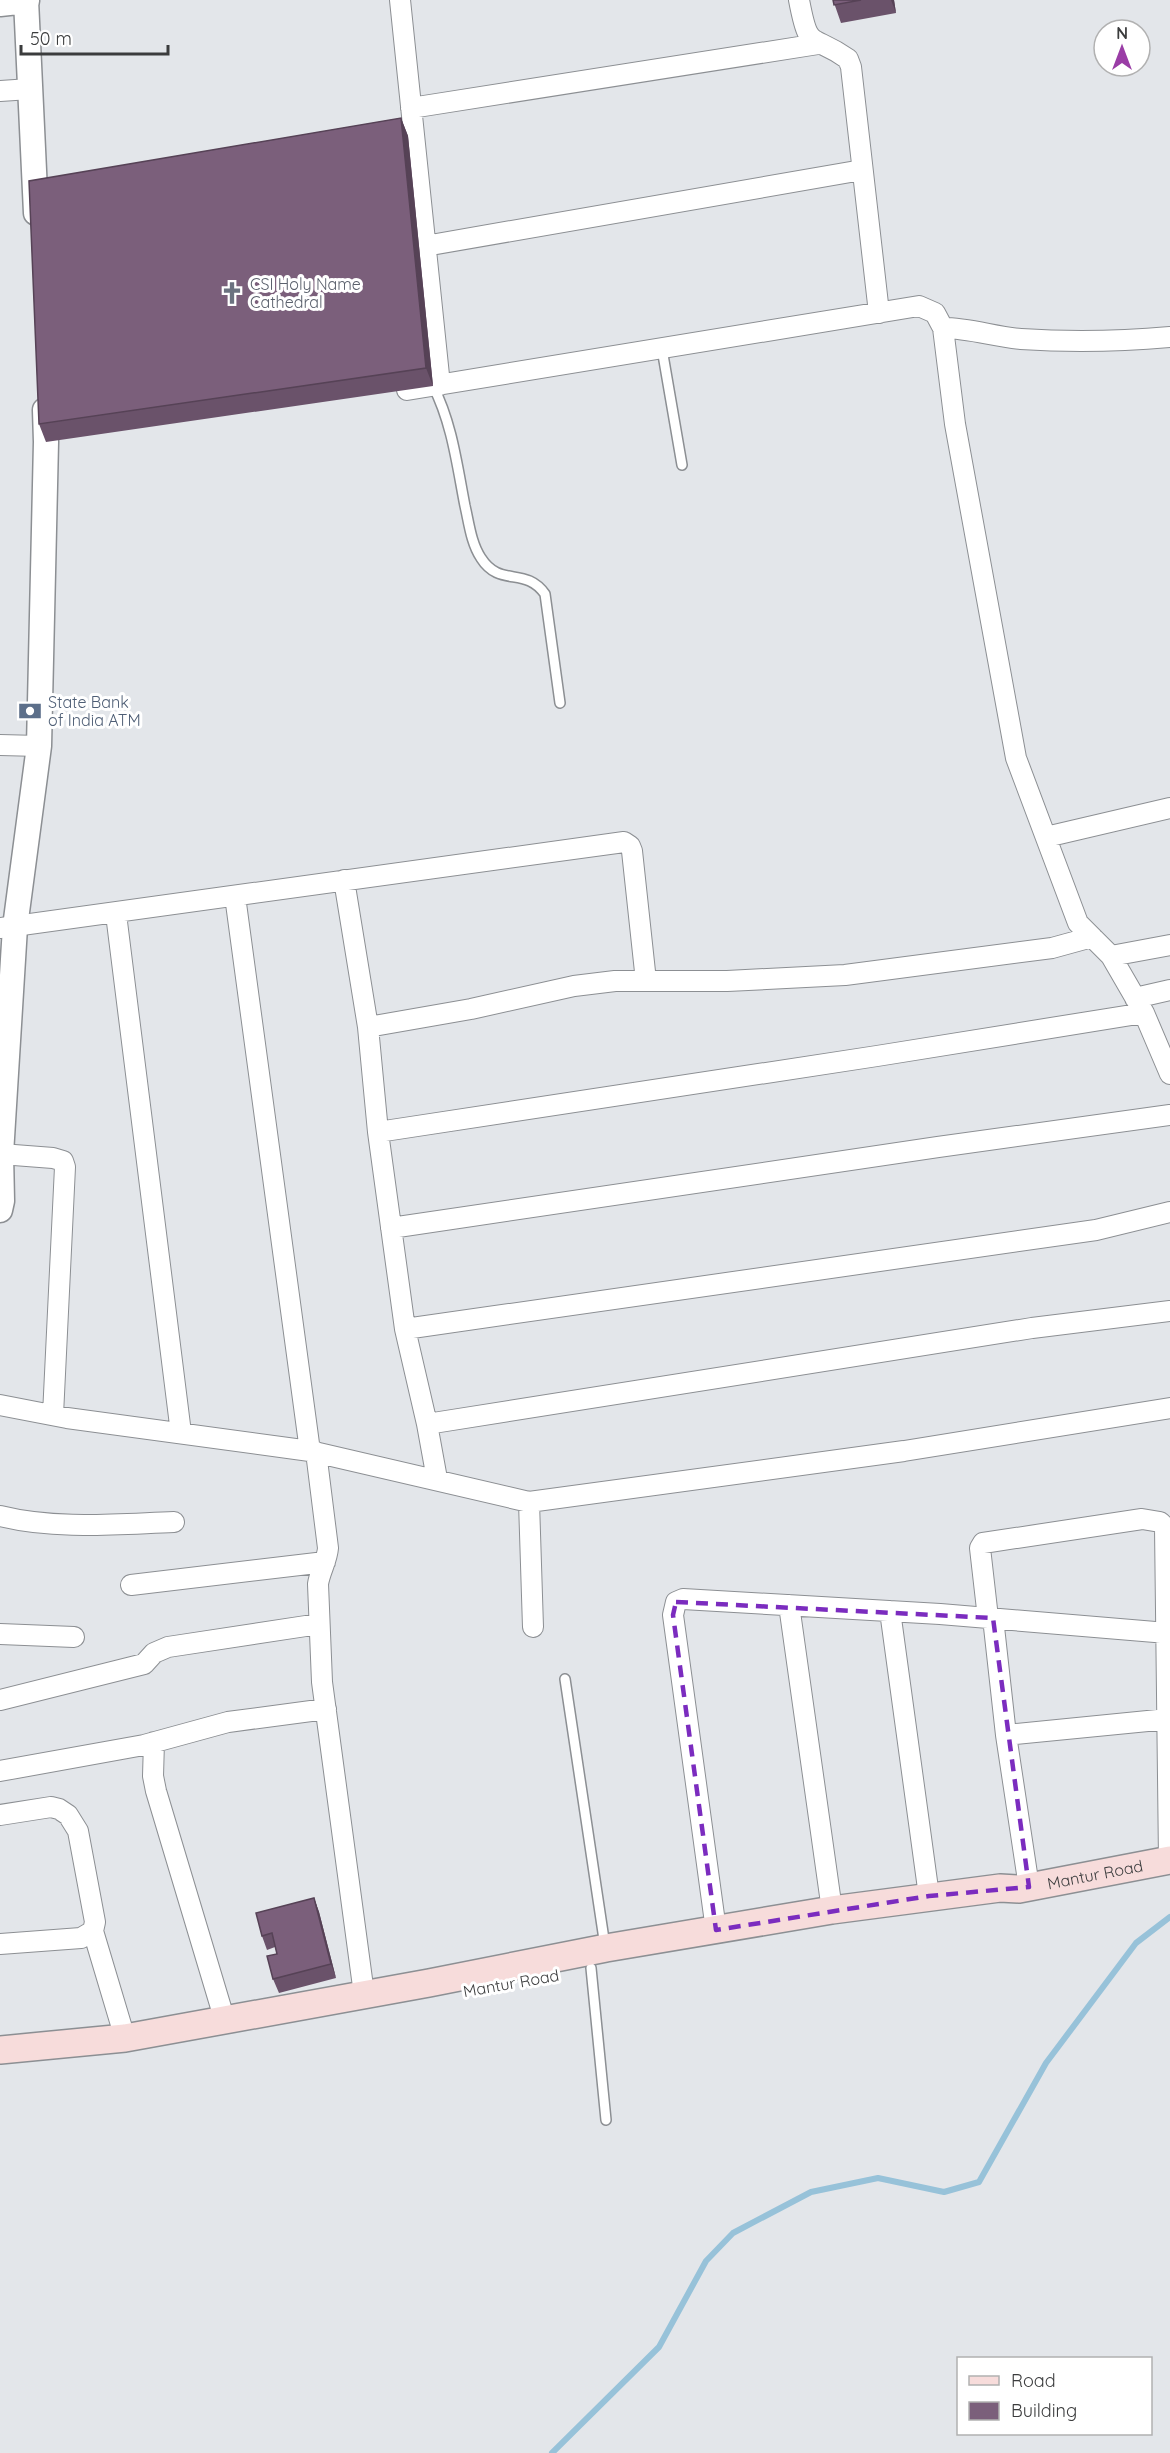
<svg xmlns="http://www.w3.org/2000/svg" width="1170" height="2453" viewBox="0 0 1170 2453" font-family="Quicksand,sans-serif">
  <style>
    .lines { fill: none; stroke-linecap: round; stroke-linejoin: round }
    .stream { stroke: #97c2d9; stroke-width: 6 }
    .service-casing { stroke: #8c8f93; stroke-width: 12 }
    .minor-casing { stroke: #8c8f93; stroke-width: 22 }
    .tertiary-casing { stroke: #8c8f93; stroke-width: 27 }
    .secondary-casing { stroke: #8c8f93; stroke-width: 30 }
    .service { stroke: #fff; stroke-width: 9 }
    .minor { stroke: #fff; stroke-width: 20 }
    .tertiary { stroke: #fff; stroke-width: 24 }
    .secondary { stroke: #f7dcdb; stroke-width: 27 }
    .wall { fill: #6a526a }
    .shaded-wall { fill: #564256 }
    .building { fill: #7b5f7b; stroke: #564256; stroke-width: 1.5 }
    .marked { fill: none; stroke: #7b2cbf; stroke-width: 4.5; stroke-dasharray: 12 8; stroke-linejoin: round }
    .labels { text-anchor: middle; dominant-baseline: central; stroke-width: 6; stroke-linejoin: round; paint-order: stroke }
    .worship-label { font-size: 16px; fill: #5b616d; stroke: #fff; text-anchor: start }
    .service-label { font-size: 16px; fill: #4e5e75; stroke: #fff; text-anchor: start }
    .street-label { font-size: 16px; fill: #3b3c3d; stroke: #fff }
  </style>
  <rect width="100%" height="100%" fill="#e3e6ea"/>
  <g class="lines">
    <!-- stream -->
    <path class="stream" d="M552,2453l107,-106 47,-86 27,-28 78,-41 67,-14 66,14 35,-10 67,-119 90,-120 34,-26"/>
    <!-- service casing -->
    <g class="service-casing">
      <path id="service" d="M662,349l20,116
        M433,386c19,37 24,79 32,120 4,17 6,37 16,52 19,30 44,8 64,36l15,109
        M565,1679l40,267
        M591,1968l15,152"/>
    </g>
    <!-- minor casing -->
    <g class="minor-casing">
      <path id="minor" d="M400,0l40,385
        M799,0c10,53 11,32 49,59l3,8 28,246
        M0,91l30,-2
        M411,108l407,-64
        M425,246l437,-76
        M943,328c27,0 52,9 78,11 46,3 103,2 149,-2
        M407,390l512,-84 16,7 8,15 12,96 61,334 62,165 33,33 33,57 26,61
        M0,745l39,1
        M1046,837l124,-29
        M344,880l24,147 10,105
        M235,896l75,555
        M116,914l65,519
        M0,928l624,-86 6,4 2,5 14,130
        M1111,956l59,-11
        M1135,998l35,-8
        M368,1027l103,-18 103,-23 41,-5h112l118,-6 207,-27 40,-11
        M1,1154l52,4 10,3 2,6 -12,248
        M391,1228l547,-81 232,-32
        M405,1329l691,-99 74,-18
        M0,1405l67,13 243,33 219,51 4,125
        M427,1424l-22,-95 -27,-197 499,-76 267,-43
        M316,1452l12,96c-1,13 -8,23 -10,36l4,98 42,312
        M437,1479l-10,-55 605,-96 138,-17
        M529,1502l375,-51 266,-43
        M0,1516c56,14 117,8 174,6
        M131,1585l194,-23
        M789,1605l43,305
        M890,1611l39,285
        M988,1618l-8,-70 3,-5 159,-24 18,3 5,5 4,333
        M993,1618l13,117 23,152
        M0,1634l74,3
        M0,1700l144,-36 10,-11 14,-6 151,-23
        M1006,1735l162,-16
        M154,1742l-1,34 3,15 69,230
        M0,1771l144,-26 84,-23 98,-13
        M0,1815l51,-8 8,2 9,6 10,16 17,91 -2,9 -12,7 -81,6
        M716,1930l-43,-315 3,-13 7,-3 257,15 227,19
        M93,1931l32,107"/>
    </g>
    <!-- tertiary casing -->
    <g class="tertiary-casing">
      <path id="tertiary" d="M26,0l10,213
        M0,4l27,-3
        M0,1210l2,-9 -1,-47 14,-227 24,-181 7,-304 -1,-32"/>
    </g>
    <!-- secondary casing -->
    <g class="secondary-casing">
      <g id="secondary">
        <path id="s1" d="M0,2050l125,-12 304,-55 177,-35 226,-38 168,-22 19,1 151,-29"/>
      </g>
    </g>
    <!-- service -->
    <use href="#service" class="service"/>
    <!-- minor -->
    <use href="#minor" class="minor"/>
    <!-- tertiary -->
    <use href="#tertiary" class="tertiary"/>
    <!-- secondary -->
    <use href="#secondary" class="secondary"/>
  </g>
  <!-- wall -->
  <path class="wall" d="M833,0h61l2,13 -55,10z
    M401,118l7,18 25,250 -387,56 -7,-18z
    M314,1898l5,14 17,66 -57,15 -6,-14 4,-25 -2,-7 -8,3 -5,-14z"/>
  <!-- shaded-wall -->
  <path class="shaded-wall" d="M891,0h3l2,13z
    M401,118l7,18 25,250 -7,-18z
    M314,1898l5,14 17,66 -5,-14z"/>
  <!-- building -->
  <path class="building" d="M833,0h28l-27,5z
    M401,118l25,250 -387,56 -10,-243z
    M314,1898l17,66 -58,15 -6,-23 10,-2 -5,-21 -10,3 -6,-23z"/>
  <!-- marked area -->
  <path class="marked" d="M676,1602l317,16 36,269 -100,9 -213,34 -43,-315z"/>
  <!-- icons -->
  <defs>
    <g id="church-bare" transform="scale(1.8)"><path d="M-1.2-6h2.4v3.5h3.3v2.4h-3.3V6h-2.4V-.1h-3.3v-2.4h3.3Z" fill="#6b7280" stroke="#fff" stroke-width="2.5" paint-order="stroke"/></g>
    <g id="bank-bare" transform="scale(1.8)"><path d="M-6-4H6V4H-6ZM0-2.3a2.3 2.3 0 1 0 0 4.6a2.3 2.3 0 1 0 0-4.6Z" fill="#5c6f8a" stroke="#fff" stroke-width="2.5" paint-order="stroke"/></g>
  </defs>
  <g fill-rule="evenodd">
    <use href="#church-bare" x="232" y="293"/>
    <use href="#bank-bare" x="30" y="711"/>
  </g>
  <g class="labels">
    <!-- worship labels -->
    <g class="worship-label">
      <text x="250" y="284">CSI Holy Name<tspan x="250" dy="18">Cathedral</tspan></text>
    </g>
    <!-- service labels -->
    <g class="service-label">
      <text x="48" y="702">State Bank<tspan x="48" dy="18">of India ATM</tspan></text>
    </g>
    <!-- street labels -->
    <g class="street-label">
      <text stroke="none"><textPath href="#s1" startOffset="1110">Mantur Road</textPath></text>
      <text transform="translate(511 1983) rotate(-10)">Mantur Road</text>
    </g>
  </g>
  <!-- legend -->
  <rect x="957" y="2357" width="195" height="78" fill="#ffffff" stroke="#b1b1b1" stroke-width="1.5"/>
  <rect x="969" y="2376" width="30" height="9" fill="#f7dcdb" stroke="#b1b1b1" stroke-width="1.5"/>
  <text x="1011" y="2387" font-size="18" fill="#3b3c3d">Road</text>
  <rect x="969" y="2402" width="30" height="18" fill="#7b5f7b" stroke="#b1b1b1" stroke-width="1.5"/>
  <text x="1011" y="2417" font-size="18" fill="#3b3c3d">Building</text>
  <!-- north arrow -->
  <g transform="translate(1122 48)"><circle r="28" fill="#ffffff" stroke="#b1b1b1" stroke-width="1.5"/>
  <path d="M0-4.5L10 22L0 15L-10 22Z" fill="#9a3da6"/>
  <text y="-9" font-size="16" font-weight="bold" text-anchor="middle" fill="#3b3c3d">N</text>
  </g>
  <!-- scale -->
  <path d="M21 45v9h147v-9" fill="none" stroke="#3b3c3d" stroke-width="3"/>
  <text x="30" y="45" font-size="18" fill="#3b3c3d" stroke="#ffffff" stroke-width="4.5" paint-order="stroke">50 m</text>
</svg>
